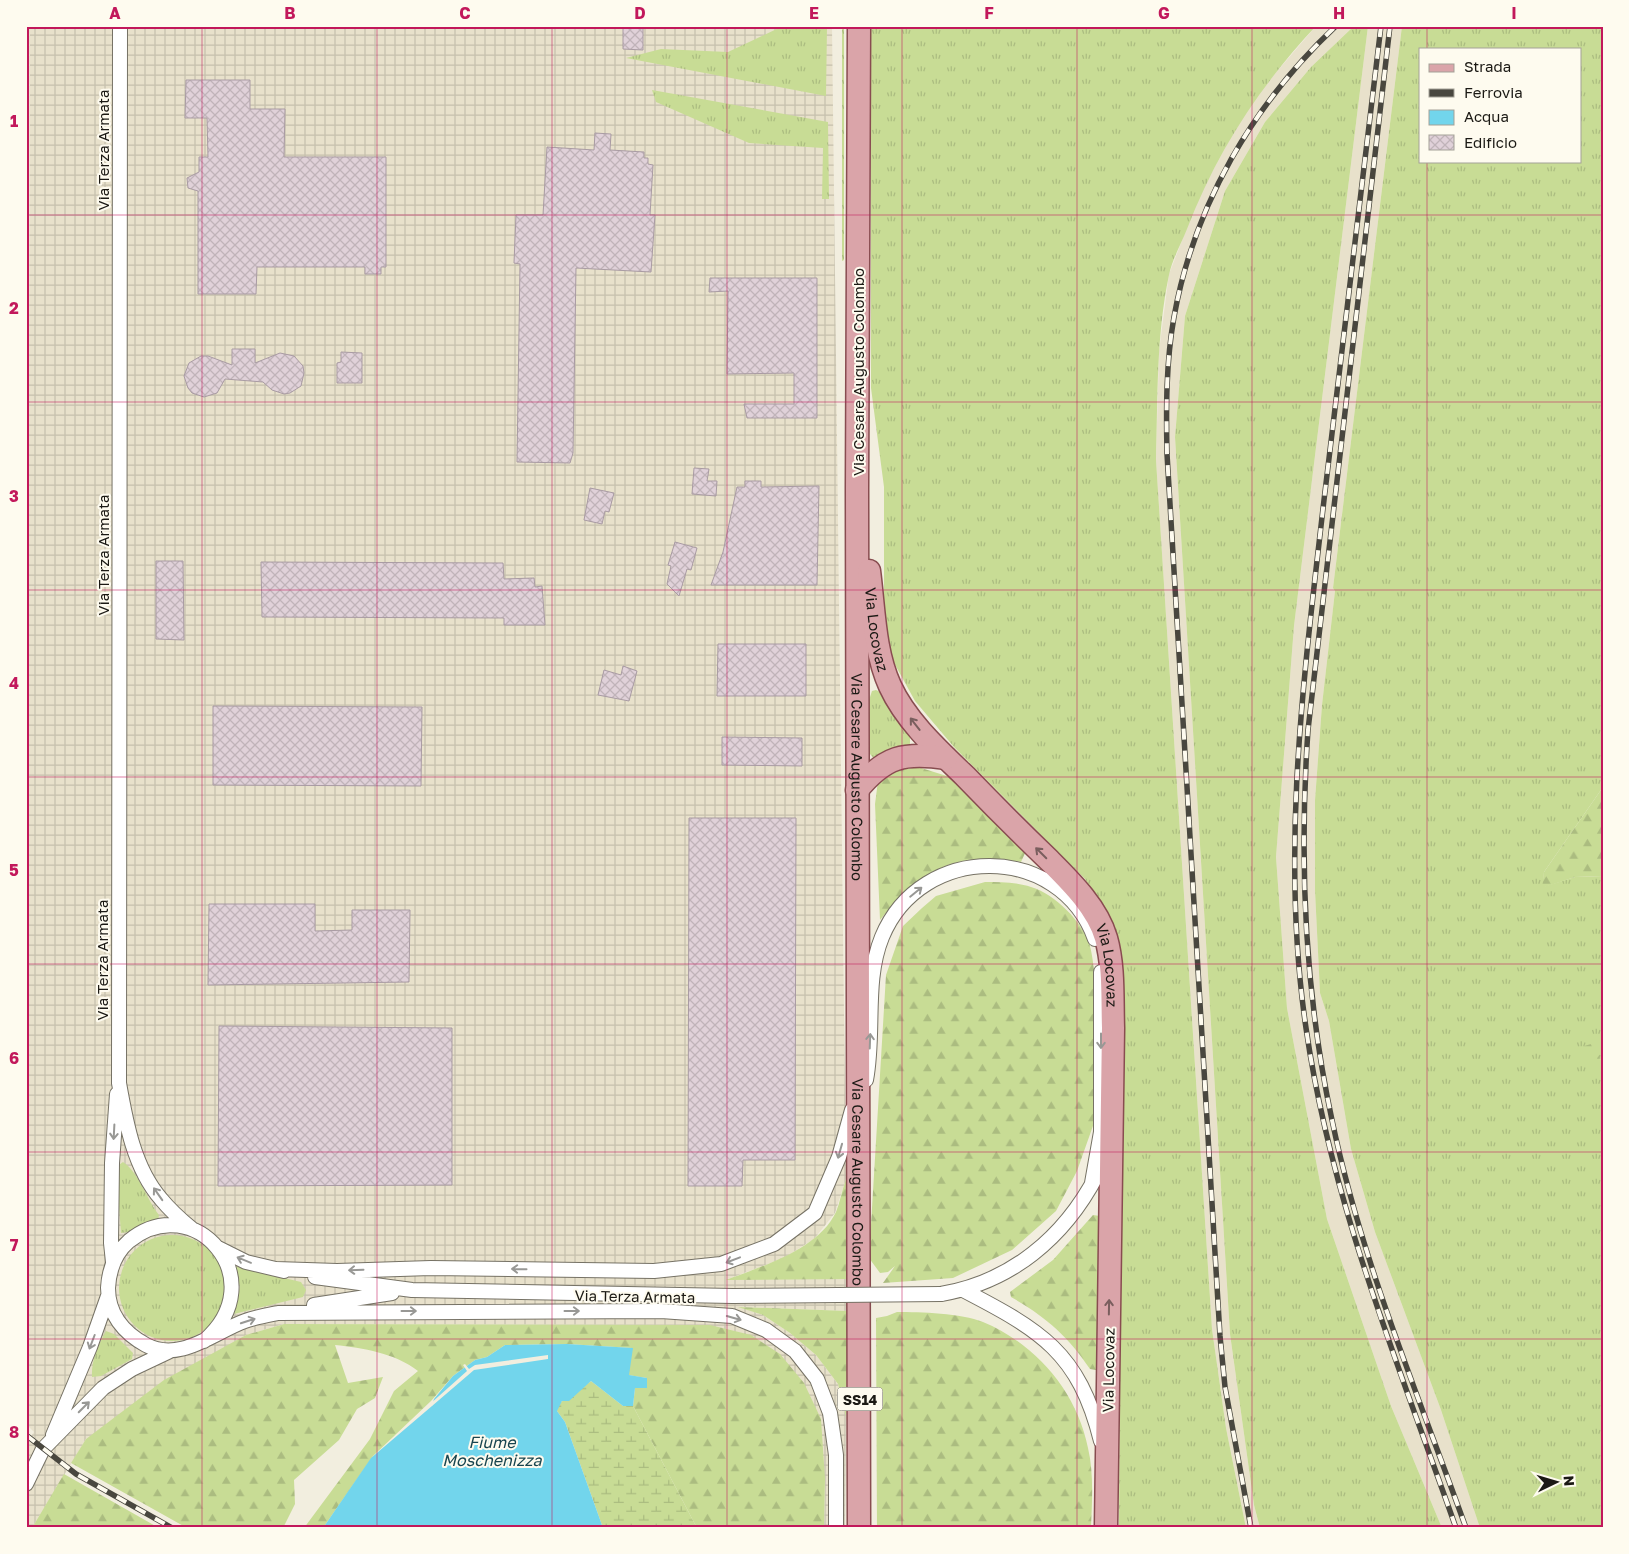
<svg xmlns="http://www.w3.org/2000/svg" width="1629" height="1554" viewBox="0 0 1629 1554" font-family="'Golos Text',sans-serif">
  <style>
    .industrial { fill: url(#industrial-grid) }
    .built { fill: #e8e1cb }
    .grass { fill: url(#grass-tufts); fill-rule: evenodd }
    .forest { fill: url(#forest-firs) }
    .wetland { fill: url(#wetland-marsh) }
    .water { fill: #72d5ec }
    .pier { fill: #f2eedf }
    .building { fill: url(#building-cross-hatch); stroke: #a99ba3 }
    .lines { fill: none; stroke-linecap: round; stroke-linejoin: round }
    .street-casing { stroke: #767265; stroke-width: 16 }
    .primary-casing { stroke: #884c50; stroke-width: 25 }
    .street { stroke: #fff; stroke-width: 14 }
    .primary { stroke: #daa4a9; stroke-width: 22 }
    .rail-casing { stroke: #49473f; stroke-width: 5.5 }
    .rail { stroke: #fefbef; stroke-width: 4; stroke-dasharray: 11; stroke-linecap: butt }
    .street-bridge-casing { stroke: #767265; stroke-width: 16; stroke-linecap: butt }
    .street-bridge { stroke: #fff; stroke-width: 14 }
    .oneway { stroke: #7a5e5e }
    .oneway2 { stroke: #989895 }
    .grid { fill: none; stroke: #c2185b; stroke-width: 1; stroke-opacity: 0.55 }
    .labels { text-anchor: middle; dominant-baseline: central; stroke-width: 4; stroke-linejoin: round; paint-order: stroke }
    .shield { fill: #fefbef; stroke: #5f5d56; stroke-width: 1 }
    .shield-label { font-size: 14px; font-weight: bold; fill: #1b1914 }
    .street-label { font-size: 15px; fill: #1b1914; stroke: #fefbef }
    .water-label { font-size: 16px; font-style: italic; fill: #18454f; stroke: #fefbef }
    .neatline { fill: none; stroke: #c2185b; stroke-width: 2 }
    .grid-label { font-size: 16px; text-anchor: middle; font-weight: bold; fill: #c2185b }
  </style>
  <defs>
    <pattern id="industrial-grid" width="8" height="8" patternUnits="userSpaceOnUse" patternTransform="scale(1.25)"><rect width="8" height="8" fill="#e8e1cb"/><path d="M0 4h8M4 0v8" fill="none" stroke="#c6c0ad"/></pattern>
    <pattern id="grass-tufts" width="24" height="20" patternUnits="userSpaceOnUse" patternTransform="scale(1.25)"><rect width="24" height="20" fill="#c8dc95"/><path d="M3 7l-1-3M5 7V3M7 7l1-3M15 17l-1-3M17 17v-4M19 17l1-3" fill="none" stroke="#abbc80"/></pattern>
    <pattern id="forest-firs" width="22" height="20" patternUnits="userSpaceOnUse" patternTransform="scale(1.25)"><rect width="22" height="20" fill="#c8dc95"/><path d="M5 1l3.5 6h-7zM16 11l3.5 6h-7z" fill="#abbc80"/></pattern>
    <pattern id="wetland-marsh" width="20" height="14" patternUnits="userSpaceOnUse" patternTransform="scale(1.25)"><rect width="20" height="14" fill="#c8dc95"/><path d="M1 5h8M5 5V1M11 12h8M15 12V8" fill="none" stroke="#abbc80"/></pattern>
    <pattern id="building-cross-hatch" width="8" height="8" patternUnits="userSpaceOnUse" patternTransform="scale(1.25)"><rect width="8" height="8" fill="#e0d1d9"/><path d="M0 0l8 8M0 8l8-8" fill="none" stroke="#c0b3b9"/></pattern>
  </defs>
  <rect width="100%" height="100%" fill="#f2eedf"/>
  <!-- industrial -->
  <path class="industrial" d="M30,26h802l14,1153 -11,34 -21,26 -30,19 -56,21h120v32l-108,-4 23,8 27,18 26,22 22,29 8,33 -1,111h-21l1,-49 -115,-154 -426,-1 -38,11 -160,104 -54,89h-6v-85l8,-11 -8,-8z"/>
  <!-- built -->
  <path class="built" d="M26,26h4l-4,687z
    M1316,26h38l-43,41 -46,55 -40,69 -40,125 -10,121 55,897 24,171 6,23h-14l-20,-100 -14,-99 -56,-869 3,-109 10,-77 31,-80 36,-66 24,-37z
    M1368,26h34l-69,562 2,3 -13,114 -7,95v91l5,102 9,28 22,128 24,83 66,178 39,118h-38l-51,-122 -64,-187 -40,-211 -11,-151 18,-231z"/>
  <!-- grass -->
  <path class="grass" d="M783,26h44l-1,70 -200,-38 35,-9 67,3z
    M842,26h2v234l-2,1z
    M871,26h445c-57,61 -99,125 -129,203 -6,15 -15,31 -18,46 -13,61 -11,124 -13,185l56,869 14,99 20,100h-127l3,-522 -14,-91 -23,-36 -131,-132 -39,-46 -28,-51 -3,-45v-118l-13,-99z
    M1354,26h14l-74,600 -18,231 11,151 40,211 64,187 51,122h-182l-6,-23 -24,-171 -55,-897 10,-121 40,-125 40,-69 46,-55z
    M1402,26h201v761l-59,85 -1,15 32,-10 28,-1v183l-3,1 -21,-12 24,18v462h-123l-39,-118 -66,-178 -24,-83 -22,-128 -9,-28 -5,-102v-91l7,-95 13,-114 -2,-3zM1420,49h160v112h-160z
    M652,90l176,32 1,77h-7l1,-51 -74,-5 -93,-41z
    M876,690l4,2 30,41v13l-36,13 -4,-5 -1,-54 3,-9z
    M123,1162c15,9 24,38 36,53l-1,6 -18,4 -12,7 -7,1 -5,-66z
    M119 1288a53 53 0 1 1 106 0a53 53 0 1 1-106 0Z
    M234,1266l67,16 5,8 -3,7 -69,17 6,-27z
    M106,1331l8,3 19,19 -1,6 -31,17 -9,1c-1,-16 6,-32 14,-46z"/>
  <!-- forest -->
  <path class="forest" d="M918,767l32,10 76,74 -5,11c-67,-11 -100,7 -141,58l-5,-116 3,-23 10,-9z
    M1603,787v89l-28,1 -33,11 2,-16z
    M985,882c15,0 31,0 46,5 24,7 52,35 59,59 2,8 3,16 4,24v153l-17,48 -21,40 -44,39 -59,28 -70,5 12,-17 -7,6 -8,1 -11,-15 17,-283 17,-49 19,-18 14,-12z
    M1594,1043l6,17 3,-1v7l-18,-8 -7,-10z
    M846,1179l2,100 -122,1c36,-14 92,-30 110,-68 4,-10 6,-22 10,-33z
    M1093,1215l7,1 1,155 -11,-2c-23,-34 -44,-52 -79,-72l-1,-5 43,-32z
    M738,1307l110,4 -2,106 -8,-33 -22,-29 -26,-22 -27,-18z
    M897,1312c24,0 64,1 86,10 53,22 94,70 105,126 6,25 4,54 3,80h-214l-1,-210 11,-2z
    M284,1324l426,1 41,10 29,19 24,29 17,36 4,60 -1,49h-127l-64,-122 2,-18h12v-10l-19,-3 4,-27 -65,-4 -62,1 -18,12 -12,3 -22,16 -22,25 -58,55 -50,72h-19l66,-89 24,-48 24,-20c-23,-18 -55,-23 -83,-26l13,38 35,-6 -8,21 -18,11 -18,31 -45,40 1,24 -12,24h-96l-116,-65 15,-24 78,-59 82,-45z
    M64,1474l95,54h-127z"/>
  <!-- wetland -->
  <path class="wetland" d="M591,1381l32,25h10l64,122h-94l-38,-106 -8,-11c1,-13 25,-22 34,-30z"/>
  <!-- water -->
  <path class="water" d="M567,1344l66,4 -4,27 18,3v10h-12l-2,18h-10l-32,-25 -22,20h-7l-5,10 8,11 38,106h-280l48,-70 61,-52 2,-7 19,-23 22,-16 12,-3 18,-12z"/>
  <!-- pier -->
  <path class="pier" d="M548,1355v4l-74,11 -42,36 -2,-2 37,-33 -4,-6 2,-1 4,5 6,-4z"/>
  <!-- building -->
  <path class="building" d="M623,26h20v24l-20,-1z
    M186,80h64v29h35l-1,48h102v110h-5v7h-16v-7h-108l-1,27h-58v-103l-10,-3 -1,-10 12,-6v-15h9l-1,-39h-22z
    M595,133l16,1 -1,16 34,2v6h4v6l5,1 -3,50h5l-4,57 -75,-4 -3,185 -3,10 -53,-1 3,-198 -6,-1 2,-48h27l4,-68 47,3z
    M710,278h107v140h-70l-3,-14h50v-31l-67,1 1,-83 -19,1z
    M232,349h23v14l25,-10 14,3 9,10 1,7 -3,13 -11,7 -6,1 -12,-4 -9,-8 -38,-3 -8,14 -13,4 -12,-4 -4,-5 -4,-12 5,-13 12,-7h7l24,9z
    M341,352l21,1v30h-25v-20l4,-1z
    M694,468l15,1 -2,12h10l-1,15 -24,-2z
    M745,481h16v6l58,-1 -2,99h-106l12,-33 14,-65h8z
    M590,488l24,5 -5,19 -4,-1 -3,13 -18,-4z
    M675,542l22,6 -6,22 -4,-1 -8,27 -12,-12 4,-18 -3,-1z
    M156,561h27l1,79 -28,-1z
    M261,562l242,1 1,16 30,-1 1,9 7,-1 3,39h-41v-7l-242,-1z
    M718,644h88v52h-89z
    M623,666l14,5 -8,30 -31,-6 6,-25 17,5z
    M213,706l209,1 -1,79 -208,-1z
    M722,737l80,1v28l-80,-1z
    M689,818h107l-1,342h-52l-1,26h-54z
    M209,904h106v27l37,-1v-20h58l-1,72 -201,3z
    M219,1026l233,2v157l-234,1z"/>
  <g class="lines">
    <!-- street casing -->
    <g class="street-casing">
      <path id="street" d="M120,26l-1,1057c7,40 15,85 42,116 9,11 20,21 31,30
        M866,1080c9,-47 -2,-99 16,-143 39,-95 178,-95 213,2
        M1092,1183l9,-51v-160
        M218,1248l28,14 38,9
        M113,1262l-2,-19 1,-80 5,-69
        M276,1269l61,2 94,-3 223,3 67,-7 53,-20 41,-31 24,-56 13,-47
        M315,1277l97,13 321,6
        M963,1290c77,40 116,62 138,151
        M941,1294c70,-12 123,-56 156,-119
        M314,1305l78,-12
        M204,1341c71,-61 -10,-153 -75,-100 -14,12 -20,29 -21,47 0,26 16,45 38,57 34,18 68,-13 99,-24 11,-4 23,-6 33,-8l383,-2 71,5 34,14 29,21 22,28 13,34 6,42v73
        M53,1435l37,-88 18,-51
        M26,1484l17,-35 60,-61 29,-19 38,-18"/>
    </g>
    <!-- primary casing -->
    <g class="primary-casing">
      <g id="primary">
        <path id="s1" d="M859,26l-2,462 2,1040"/>
        <path id="s2" d="M869,571c5,38 5,80 21,115 16,35 48,64 75,90 27,28 55,56 83,83 22,22 49,48 58,79 8,28 6,60 7,90l-7,500"/>
        <path d="M857,790c28,-34 47,-38 89,-32"/>
      </g>
    </g>
    <!-- street -->
    <use href="#street" class="street"/>
    <!-- primary -->
    <use href="#primary" class="primary"/>
    <!-- rail casing -->
    <g class="rail-casing">
      <path id="rail" d="M1381,26c-19,158 -38,316 -57,474 -20,175 -44,352 -18,528 25,174 92,335 150,500
        M1390,26l-82,704c-9,131 -4,260 24,390 29,140 86,274 134,408
        M26,1435l50,39 96,54
        M1251,1528l-26,-141 -5,-51 -53,-882c-1,-46 -1,-92 7,-137 20,-112 79,-213 162,-291"/>
    </g>
    <!-- rail -->
    <use href="#rail" class="rail"/>
    <!-- street-bridge casing -->
    <g class="street-bridge-casing">
      <path id="street-bridge" d="M733,1296l208,-2"/>
    </g>
    <!-- street-bridge -->
    <use href="#street-bridge" class="street-bridge"/>
  </g>
  <!-- one-way arrows -->
  <defs><path id="oneway-shaft" d="M-6 0H5M1.5-3L5.5 0L1.5 3" fill="none" stroke-width="1.6" stroke-linecap="round" stroke-linejoin="round" transform="scale(1.25)"/></defs>
  <g class="oneway">
    <use href="#oneway-shaft" transform="translate(915 724) rotate(-128)"/>
    <use href="#oneway-shaft" transform="translate(1041 853) rotate(-135)"/>
    <use href="#oneway-shaft" transform="translate(1109 1307) rotate(-89)"/>
  </g>
  <g class="oneway2">
    <use href="#oneway-shaft" transform="translate(916 892) rotate(-39)"/>
    <use href="#oneway-shaft" transform="translate(870 1041) rotate(-88)"/>
    <use href="#oneway-shaft" transform="translate(1101 1041) rotate(90)"/>
    <use href="#oneway-shaft" transform="translate(114 1132) rotate(93)"/>
    <use href="#oneway-shaft" transform="translate(840 1151) rotate(106)"/>
    <use href="#oneway-shaft" transform="translate(158 1194) rotate(-125)"/>
    <use href="#oneway-shaft" transform="translate(244 1260) rotate(-158)"/>
    <use href="#oneway-shaft" transform="translate(733 1260) rotate(159)"/>
    <use href="#oneway-shaft" transform="translate(519 1269) rotate(-179)"/>
    <use href="#oneway-shaft" transform="translate(356 1270) rotate(178)"/>
    <use href="#oneway-shaft" transform="translate(409 1311)"/>
    <use href="#oneway-shaft" transform="translate(572 1311)"/>
    <use href="#oneway-shaft" transform="translate(734 1318) rotate(16)"/>
    <use href="#oneway-shaft" transform="translate(248 1321) rotate(-18)"/>
    <use href="#oneway-shaft" transform="translate(92 1342) rotate(111)"/>
    <use href="#oneway-shaft" transform="translate(84 1407) rotate(-45)"/>
  </g>
  <!-- grid -->
  <path class="grid" d="M202,26v1502M377,26v1502M552,26v1502M727,26v1502M902,26v1502M1077,26v1502M1252,26v1502M1427,26v23M1427,161v1367M26,215h1577M26,402h1577M26,590h1577M26,777h1577M26,964h1577M26,1152h1577M26,1339h1577"/>
  <g class="labels">
    <!-- shield labels -->
    <rect class="shield" x="837.5" y="1387.5" width="45" height="23" rx="4"/>
    <g class="shield-label">
      <text x="860" y="1399">SS14</text>
    </g>
    <!-- street labels -->
    <g class="street-label">
      <text transform="translate(103 150) rotate(-90)">Via Terza Armata</text>
      <text transform="translate(858 372) rotate(-90)">Via Cesare Augusto Colombo</text>
      <text transform="translate(103 555) rotate(-90)">Via Terza Armata</text>
      <text stroke="none"><textPath href="#s2" startOffset="59">Via Locovaz</textPath></text>
      <text stroke="none"><textPath href="#s1" startOffset="751">Via Cesare Augusto Colombo</textPath></text>
      <text transform="translate(102 960) rotate(-90)">Via Terza Armata</text>
      <text stroke="none"><textPath href="#s2" startOffset="479">Via Locovaz</textPath></text>
      <text stroke="none"><textPath href="#s1" startOffset="1156">Via Cesare Augusto Colombo</textPath></text>
      <text transform="translate(635 1296) rotate(1)">Via Terza Armata</text>
      <text transform="translate(1108 1370) rotate(-89)">Via Locovaz</text>
    </g>
    <!-- water labels -->
    <g class="water-label">
      <text x="492" y="1442">Fiume<tspan x="492" dy="18">Moschenizza</tspan></text>
    </g>
  </g>
  <!-- border -->
  <rect width="1629" height="1554" fill="none" stroke="#fefbef" stroke-width="55"/>
  <!-- legend -->
  <rect x="1419" y="48" width="162" height="115" fill="#fefbef" stroke="#a3a197"/>
  <rect x="1429" y="64" width="25" height="8" fill="#daa4a9" stroke="#a3a197"/>
  <text x="1464" y="72" font-size="15" fill="#1b1914">Strada</text>
  <rect x="1429" y="89" width="25" height="8" fill="#49473f" stroke="#a3a197"/>
  <text x="1464" y="98" font-size="15" fill="#1b1914">Ferrovia</text>
  <rect x="1429" y="110" width="25" height="15" fill="#72d5ec" stroke="#a3a197"/>
  <text x="1464" y="122" font-size="15" fill="#1b1914">Acqua</text>
  <rect x="1429" y="135" width="25" height="15" fill="url(#building-cross-hatch)" stroke="#a3a197"/>
  <text x="1464" y="148" font-size="15" fill="#1b1914">Edificio</text>
  <!-- north arrow -->
  <g transform="translate(1556 1482) rotate(85)" stroke="#fefbef" stroke-width="4" paint-order="stroke">
  <path d="M0-4L9 19L0 12L-9 19Z" fill="#1b1914"/>
  <text y="-8" font-size="14" font-weight="bold" text-anchor="middle" fill="#1b1914">N</text>
  </g>
  <rect x="28" y="28" width="1574" height="1498" class="neatline"/>
  <g class="grid-label">
    <text x="115" y="19">A</text>
    <text x="290" y="19">B</text>
    <text x="465" y="19">C</text>
    <text x="640" y="19">D</text>
    <text x="814" y="19">E</text>
    <text x="989" y="19">F</text>
    <text x="1164" y="19">G</text>
    <text x="1339" y="19">H</text>
    <text x="1514" y="19">I</text>
    <text x="14" y="127">1</text>
    <text x="14" y="314">2</text>
    <text x="14" y="502">3</text>
    <text x="14" y="689">4</text>
    <text x="14" y="876">5</text>
    <text x="14" y="1064">6</text>
    <text x="14" y="1251">7</text>
    <text x="14" y="1438">8</text>
  </g>
</svg>
